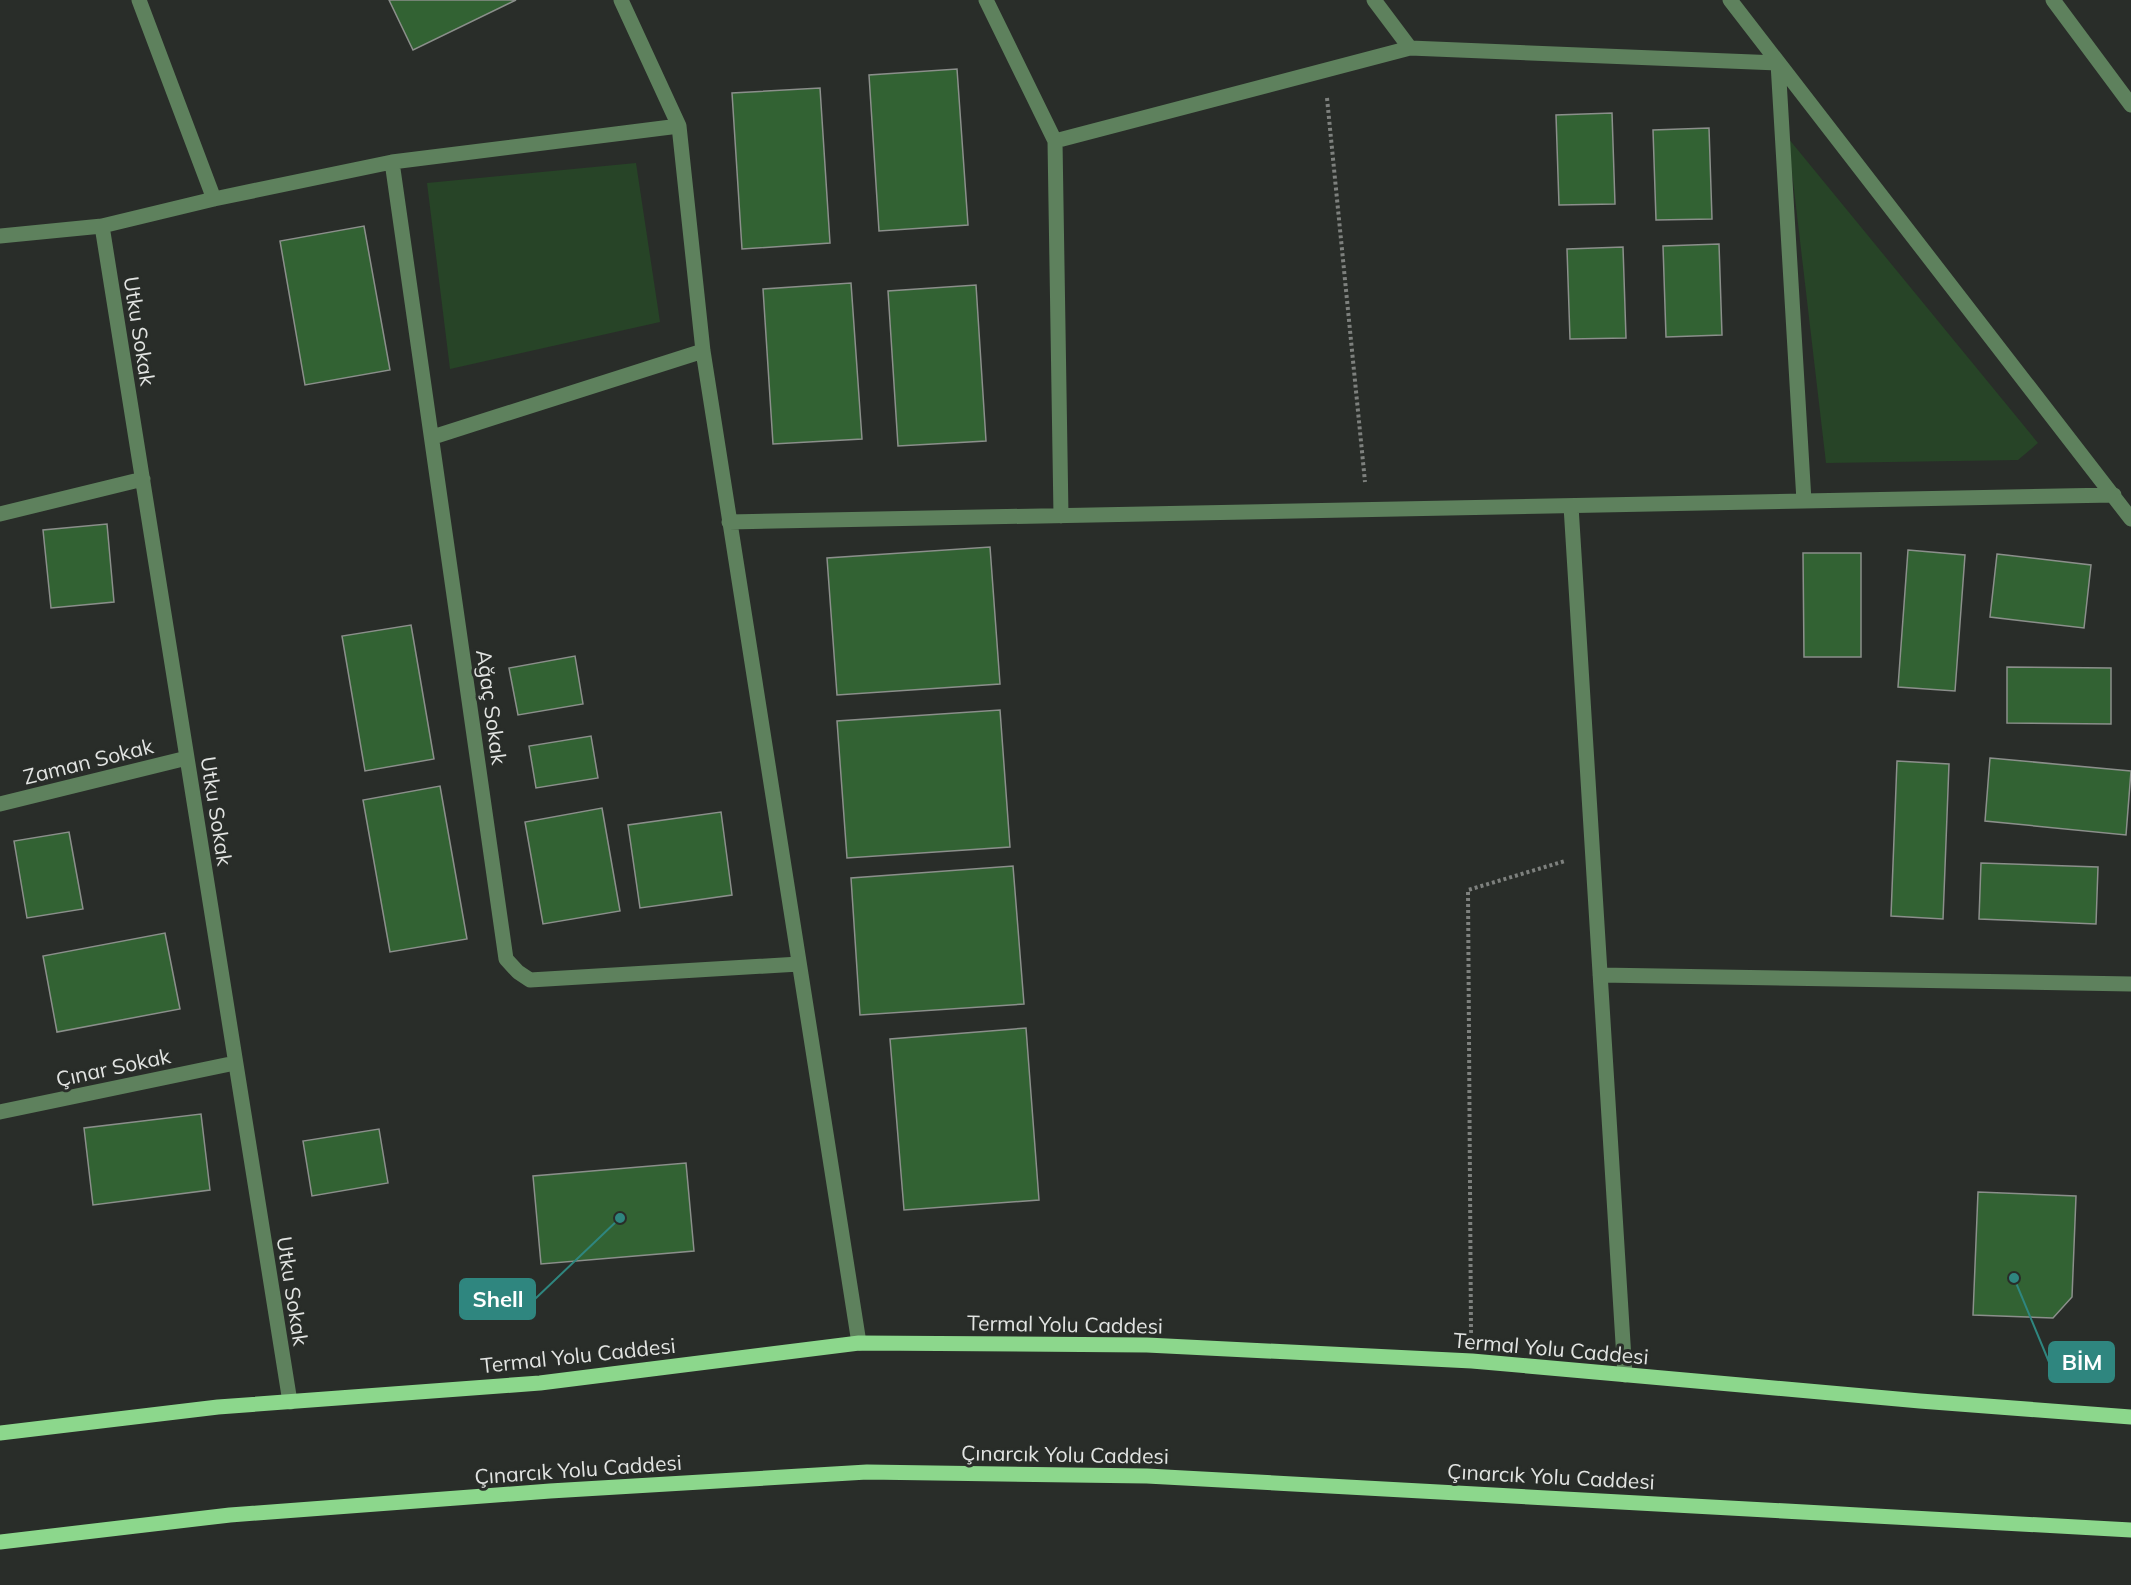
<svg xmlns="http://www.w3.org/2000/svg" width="2131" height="1585" viewBox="0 0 2131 1585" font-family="Mulish,sans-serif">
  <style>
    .green { fill: #274427 }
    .building { fill: #326233; stroke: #8b8f8b; stroke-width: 1.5 }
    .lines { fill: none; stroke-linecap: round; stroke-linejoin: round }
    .path { stroke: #7e817e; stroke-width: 4; stroke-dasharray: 3 3; stroke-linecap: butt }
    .minor { stroke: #5e815d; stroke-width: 15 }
    .major { stroke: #8cd78c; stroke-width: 15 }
    .labels { text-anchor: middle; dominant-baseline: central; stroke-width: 6; stroke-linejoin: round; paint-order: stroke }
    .street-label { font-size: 21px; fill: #e2e4e2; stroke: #292d29 }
    .leader { fill: none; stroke: #2f867f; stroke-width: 2 }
    .callout-dot { fill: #2f867f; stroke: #292d29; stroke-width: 2 }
    .callout { fill: #2f867f; stroke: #2f867f; stroke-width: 2 }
    .callout-label { font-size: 22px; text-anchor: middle; font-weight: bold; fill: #fff }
  </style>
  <rect width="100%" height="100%" fill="#292d29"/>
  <!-- green -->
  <path class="green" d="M1788,138l250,305 -20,17 -192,3z
    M636,163l24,159 -210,47 -23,-186z"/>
  <!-- building -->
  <path class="building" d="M389,0h127l-103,50z
    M957,69l11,156 -89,6 -10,-156z
    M820,88l10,155 -88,6 -10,-156z
    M1612,113l3,91 -56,1 -3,-90z
    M1709,128l3,91 -56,1 -3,-90z
    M364,226l26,144 -85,15 -25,-144z
    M1719,244l3,91 -56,2 -3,-91z
    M1623,247l3,91 -56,1 -3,-90z
    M851,283l11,156 -89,5 -10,-155z
    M976,285l10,156 -88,5 -10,-155z
    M107,524l7,78 -63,6 -8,-78z
    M990,547l10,137 -163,11 -10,-137z
    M1908,550l57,5 -10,136 -57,-4z
    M1803,553h58v104h-57z
    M1997,554l94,11 -7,63 -94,-11z
    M411,625l23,134 -69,12 -23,-135z
    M575,656l8,48 -65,11 -9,-47z
    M2007,667l104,1v56l-104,-1z
    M1000,710l10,137 -163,11 -10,-137z
    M591,736l7,42 -62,10 -7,-42z
    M1990,758l141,13 -5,64 -141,-14z
    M1897,761l52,3 -6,155 -52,-3z
    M440,786l27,153 -77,13 -27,-152z
    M602,808l18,103 -77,13 -18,-102z
    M721,812l11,83 -92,13 -12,-83z
    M69,832l14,77 -56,9 -13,-77z
    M1981,863l117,4 -2,57 -117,-5z
    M1013,866l11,138 -164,11 -9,-137z
    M165,933l15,76 -123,23 -14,-76z
    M1026,1028l13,172 -135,10 -14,-171z
    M201,1114l9,76 -117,15 -9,-77z
    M379,1129l9,54 -76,13 -9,-55z
    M686,1163l8,88 -153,13 -8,-88z
    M1978,1192l98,4 -4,101 -19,21 -80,-3z"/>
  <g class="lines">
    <!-- path -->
    <path class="path" d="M1327,98l38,384
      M1471,1333l-3,-443 97,-29"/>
    <!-- minor -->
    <path class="minor" d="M139,0l75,199
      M621,0l58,126 24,225 156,992
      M986,0l69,141 355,-93 368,15 26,438
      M1374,0l36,48
      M1730,0l401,519
      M2053,0l78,105
      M1055,141l6,375
      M392,162l114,797 12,13 12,8 269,-16
      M102,226l188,1176
      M0,236l102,-10 112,-27 178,-37 287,-36
      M433,437l270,-86
      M1571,506l54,869
      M0,514l143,-35
      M729,522l1385,-27
      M0,804l187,-46
      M1600,975l531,9
      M0,1112l235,-49"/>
    <!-- major -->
    <path class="major" d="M0,1433l218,-26 322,-24 319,-40 288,2 325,16 448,40 211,16
      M0,1542l230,-27 320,-24 317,-19 280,4 984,54"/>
  </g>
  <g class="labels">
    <!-- street labels -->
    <g class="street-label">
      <text transform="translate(140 331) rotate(81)">Utku Sokak</text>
      <text transform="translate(492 707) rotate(82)">Ağaç Sokak</text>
      <text transform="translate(88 761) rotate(-14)">Zaman Sokak</text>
      <text transform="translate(217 811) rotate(81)">Utku Sokak</text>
      <text transform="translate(113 1067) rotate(-12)">Çınar Sokak</text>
      <text transform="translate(293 1291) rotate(81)">Utku Sokak</text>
      <text transform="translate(1065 1324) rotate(1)">Termal Yolu Caddesi</text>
      <text transform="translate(1551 1348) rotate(5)">Termal Yolu Caddesi</text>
      <text transform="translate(578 1355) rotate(-6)">Termal Yolu Caddesi</text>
      <text transform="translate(1065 1454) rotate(1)">Çınarcık Yolu Caddesi</text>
      <text transform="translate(578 1469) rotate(-4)">Çınarcık Yolu Caddesi</text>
      <text transform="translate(1551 1476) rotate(3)">Çınarcık Yolu Caddesi</text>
    </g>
  </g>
  <!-- callouts -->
  <path class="leader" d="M620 1218L535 1299M2014 1278L2049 1362"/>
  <g class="callout-dot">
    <circle cx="620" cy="1218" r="6"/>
    <circle cx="2014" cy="1278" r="6"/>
  </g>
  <g class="callout">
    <rect x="460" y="1279" width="75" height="40" rx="6"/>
    <rect x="2049" y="1342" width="65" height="40" rx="6"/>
  </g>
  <g class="callout-label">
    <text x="498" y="1307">Shell</text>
    <text x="2082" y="1370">BİM</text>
  </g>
</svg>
